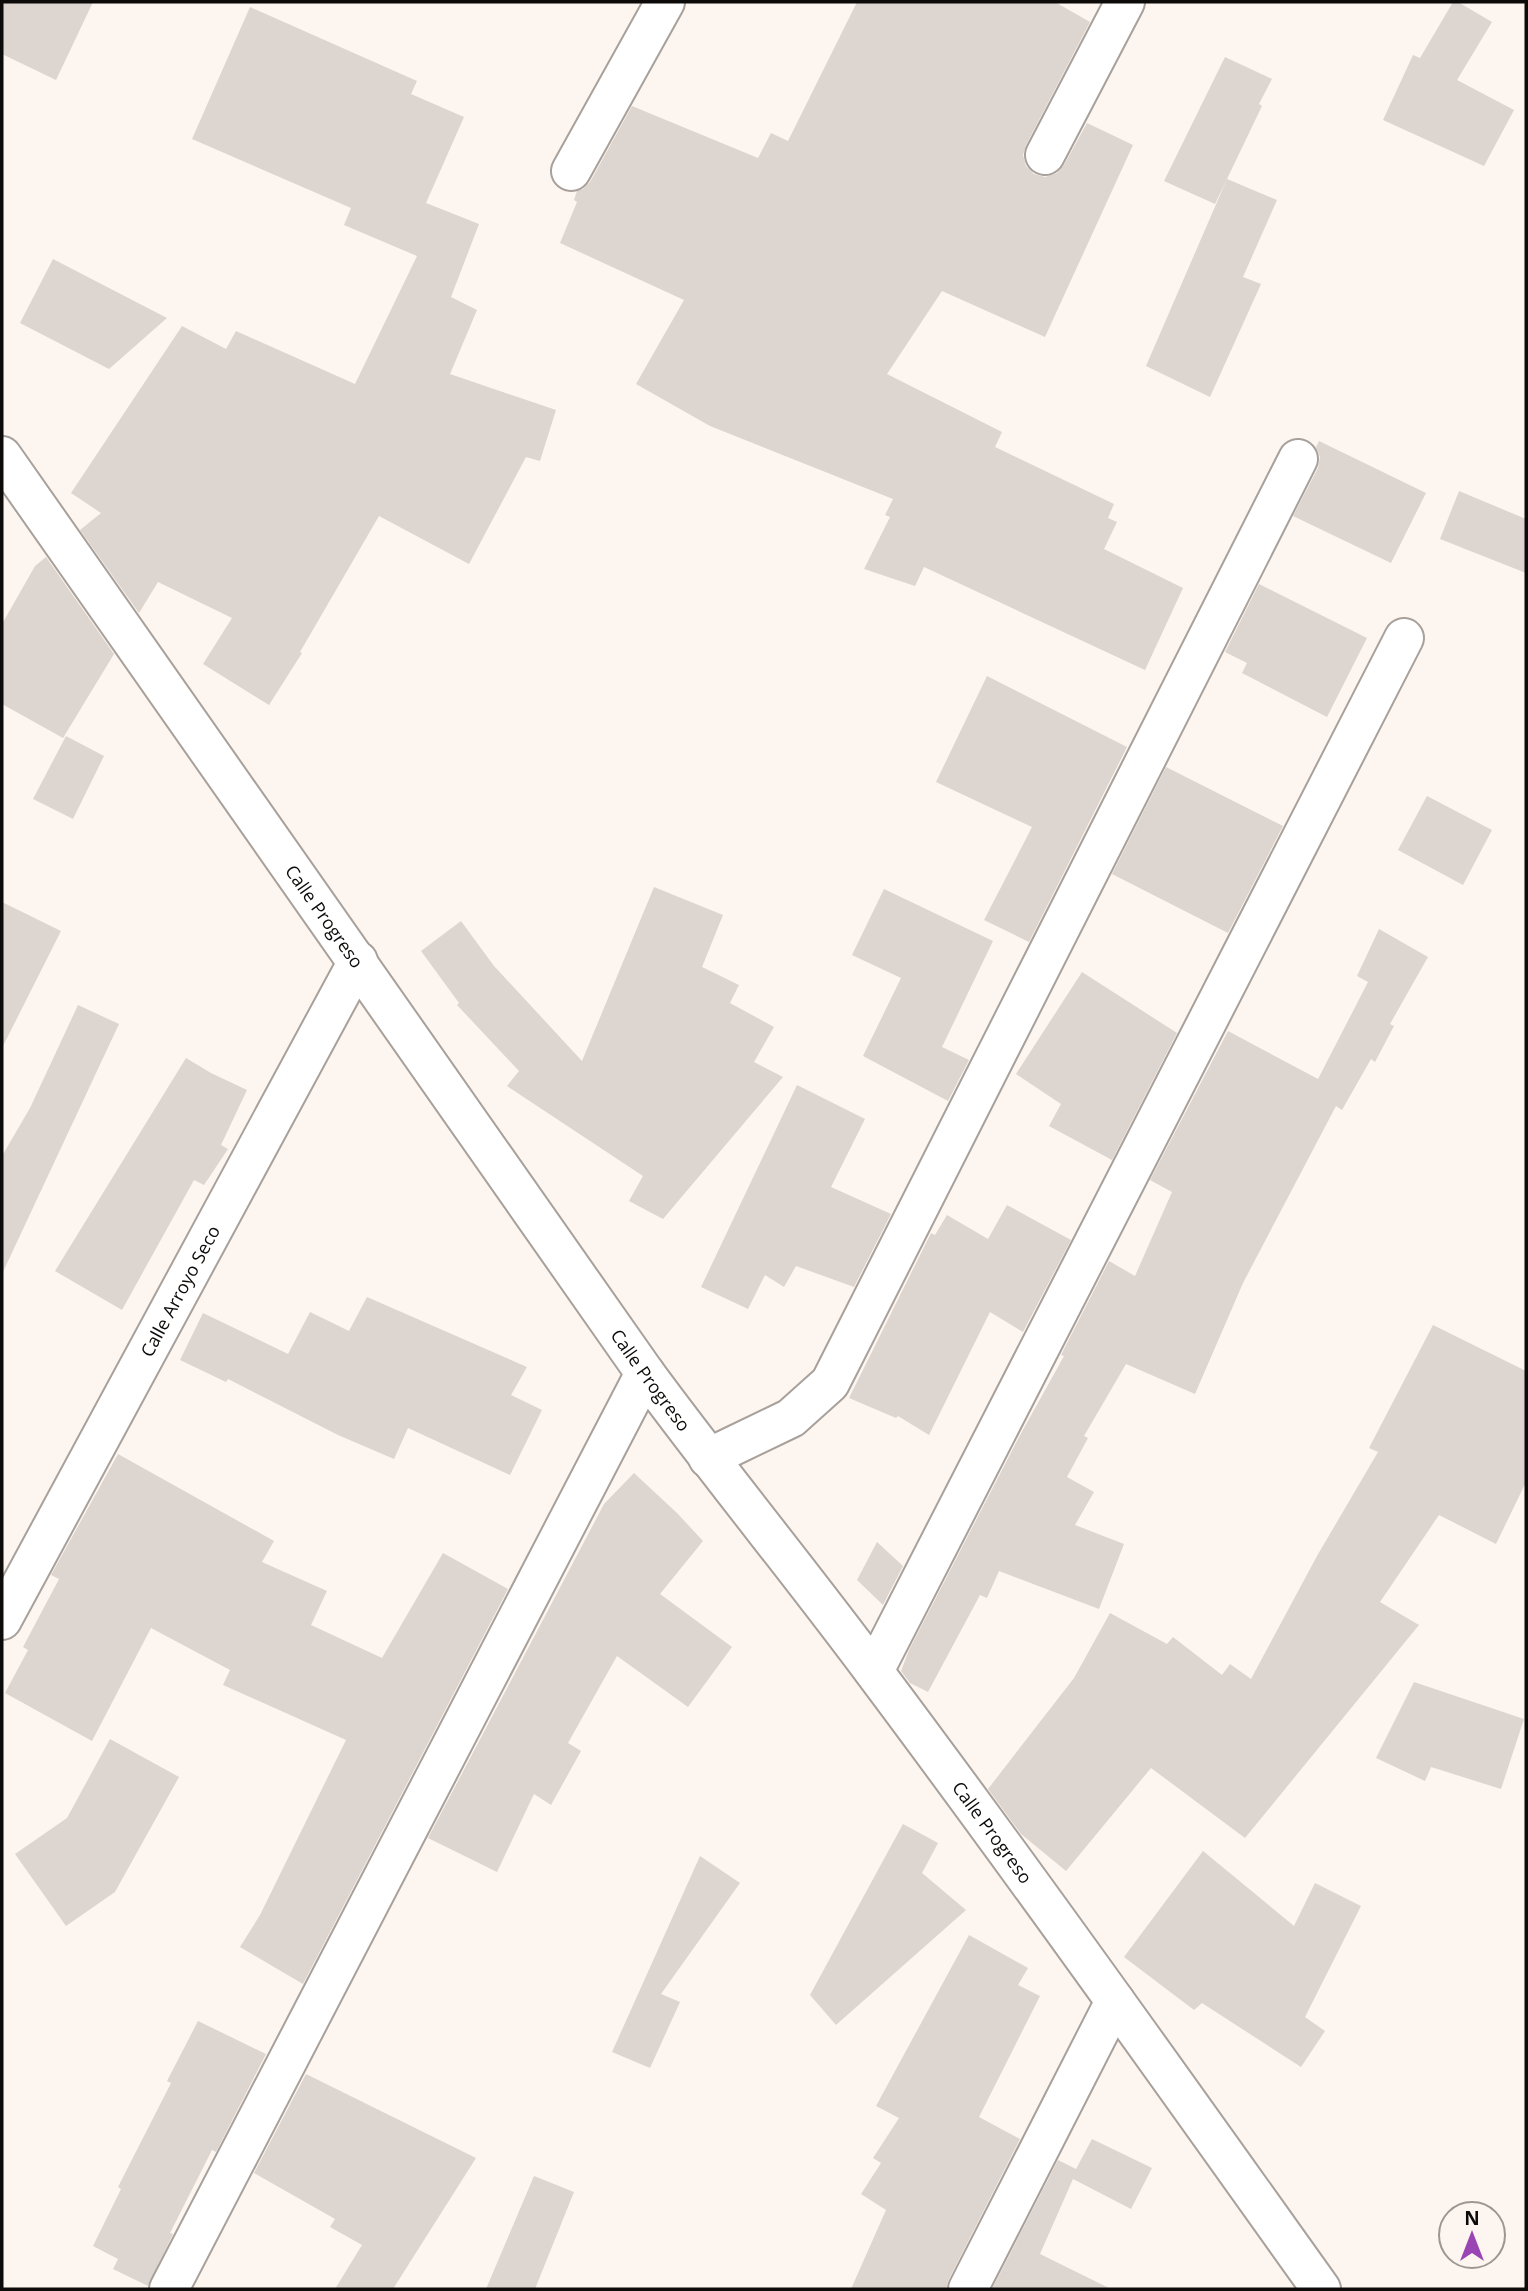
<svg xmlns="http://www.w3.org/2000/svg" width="1528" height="2291" viewBox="0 0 1528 2291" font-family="'Open Sans',sans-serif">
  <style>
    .building { fill: #ddd5cf }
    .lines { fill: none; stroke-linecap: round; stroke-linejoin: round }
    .minor-casing { stroke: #a8a09a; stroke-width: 42 }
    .minor { stroke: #fff; stroke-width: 38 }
    .labels { text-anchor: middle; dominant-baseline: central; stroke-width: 7; stroke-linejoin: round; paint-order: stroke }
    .street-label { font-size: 18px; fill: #0d0b09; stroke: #fdf5ef }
  </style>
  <rect width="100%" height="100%" fill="#fdf5ef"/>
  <!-- building -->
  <path class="building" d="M2,2h91l-37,78 -54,-26z
    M857,2h198l35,20 -64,123 -3,10 3,11 8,8 11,3 12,-4 7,-8 23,-42 46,22 -88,192 -103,-46 -55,83 115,58 -7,15 119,57 -6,14 9,4 -13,27 79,39 -38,82 -221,-103 -9,19 -51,-17 26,-52 -5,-2 8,-16 -183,-73 -74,-42 48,-84 -124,-57 17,-41 -3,-2 3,-9 6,-2 7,-7 42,-76 126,52 13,-25 17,8z
    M1453,2h5l34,20 -35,58 57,30 -30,56 -101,-46 30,-65 7,3z
    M250,7l167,74 -6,13 53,23 -38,86 53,21 -28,73 26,13 -27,64 106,36 -16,51 -14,-4 -57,107 -90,-48 -79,136 2,1 -33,52 -66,-41 29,-46 -74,-36 -19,31 -59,-83 21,-17 -30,-20 111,-167 44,23 10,-18 119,53 62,-128 -73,-31 7,-17 -159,-69z
    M1225,57l47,22 -13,25 3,2 -47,98 -51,-23z
    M1227,179l50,21 -34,77 18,7 -51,113 -64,-31z
    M53,259l114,59 -58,51 -89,-46z
    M1319,441l107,52 -35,70 -98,-47 25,-48 2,-11 -4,-10z
    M1459,491l67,28v54l-86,-34z
    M46,557l68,97 -51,84 -61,-34v-80l33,-58z
    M1259,584l108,54 -40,79 -85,-44 5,-10 -22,-11z
    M987,676l140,71 -98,195 -45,-22 48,-93 -96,-45z
    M66,736l38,20 -31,63 -40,-20z
    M1166,767l117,59 -55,107 -116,-59z
    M1427,796l65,34 -29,55 -65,-35z
    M654,887l69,28 -21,52 37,18 -9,18 44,24 -20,35 29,15 -120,142 -34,-18 14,-25 -136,-90 12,-15 -62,-66 2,-2 -38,-52 40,-30 33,45 88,95z
    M884,889l109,52 -51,106 27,13 -21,41 -85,-45 38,-78 -49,-23z
    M2,902l59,29 -59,117z
    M1379,929l49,28 -38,67 4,2 -19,36 -4,-3 -29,51 -6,-4 -93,177 -48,111 -69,-30 -42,72 4,2 -21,39 27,15 -19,33 49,19 -25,65 -100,-38 -12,27 -7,-3 -52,97 -18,-9 -9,-12 8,-21 110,-213 45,-81 -3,-1 48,-94 26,15 37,-84 -22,-12 78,-149 90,48 50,-97 -11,-6z
    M1082,972l95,61 -65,127 -63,-34 12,-22 -45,-30z
    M78,1005l41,19 -117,250v-118l28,-48z
    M186,1058l25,15 36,17 -26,55 7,4 -24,36 -10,-5 -72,130 -67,-39z
    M797,1085l68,34 -34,68 60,27 -37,73 -58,-21 -12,21 -19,-12 -17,34 -47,-22z
    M1007,1205l64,35 -48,92 -33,-20 -61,123 -31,-19 -2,2 -47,-20 82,-165 4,2 12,-20 41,24z
    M367,1297l160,70 -16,28 31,15 -32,65 -102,-47 -14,31 -56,-24 -110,-56 -2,3 -46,-22 23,-47 85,41 22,-42 39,19z
    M1433,1325l93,46v111l-30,62 -57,-29 -59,87 39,23 -174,213 -94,-70 -85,103 -45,-37 -33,-45 86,-111 36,-65 57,31 6,-7 49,38 8,-11 21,15 66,-123 61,-104 -9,-4z
    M118,1454l156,87 -12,21 65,29 -16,34 71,33 61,-105 65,36 -205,395 -63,-37 20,-32 86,-175 -123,-55 7,-15 -79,-42 -59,113 -87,-48 23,-43 -5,-3 36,-68 -8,-4z
    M634,1473l43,40 26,28 -43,53 72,53 -44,60 -71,-51 -49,87 13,8 -30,54 -17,-11 -37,78 -69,-34 176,-334z
    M877,1542l26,24 -20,39 -26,-25z
    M1414,1682l110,37 -23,70 -70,-22 -6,14 -49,-23z
    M110,1739l69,38 -64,115 -49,34 -51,-72 52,-36z
    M903,1824l35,19 -16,30 44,37 -130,115 -26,-30z
    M1203,1851l91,75 21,-43 46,23 -56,111 20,14 -24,36 -99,-64 -8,7 -70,-53z
    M700,1856l40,27 -79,111 19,8 -30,66 -38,-16z
    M969,1935l59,33 -10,17 22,11 -61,121 41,22 -71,140 -3,10h-95l35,-79 -25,-16 20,-31 -8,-5 26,-40 -23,-12z
    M198,2021l68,33 -50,98 -4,-2 -42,83 3,1 -25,52 -35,-17 5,-10 -25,-13 28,-57 -3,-2 53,-104 -4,-2z
    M306,2074l170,84 -83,131h-58l27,-44 -32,-18 5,-8 -81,-46z
    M1092,2139l60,29 -21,41 -58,-30 -33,75 71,35h-119l66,-129 18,9z
    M534,2176l40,16 -39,97h-49z"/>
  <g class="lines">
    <!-- minor casing -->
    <g class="minor-casing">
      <g id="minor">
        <path d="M1045,155l80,-153"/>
        <path d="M571,171l94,-169"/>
        <path id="s1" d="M2,456l643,917c75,102 155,199 230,300 152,203 299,410 446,616"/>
        <path d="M708,1458l83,-40 39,-35 468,-924"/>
        <path id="s2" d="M2,1620l356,-659"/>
        <path d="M874,1671l530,-1033"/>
        <path d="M169,2289l476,-916"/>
        <path d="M968,2289l147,-288"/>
      </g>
    </g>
    <!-- minor -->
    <use href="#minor" class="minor"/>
  </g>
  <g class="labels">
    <!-- street labels -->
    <g class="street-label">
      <text stroke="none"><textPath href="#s1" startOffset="562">Calle Progreso</textPath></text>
      <text stroke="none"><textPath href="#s2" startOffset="374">Calle Arroyo Seco</textPath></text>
      <text stroke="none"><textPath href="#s1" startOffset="1129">Calle Progreso</textPath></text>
      <text stroke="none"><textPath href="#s1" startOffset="1696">Calle Progreso</textPath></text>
    </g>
  </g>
  <!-- border -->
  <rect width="1528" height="2291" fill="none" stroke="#0d0b09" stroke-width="7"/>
  <!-- north arrow -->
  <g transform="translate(1472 2235)"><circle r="33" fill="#fdf5ef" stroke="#9d9793" stroke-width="2"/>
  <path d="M0-5L12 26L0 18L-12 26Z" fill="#9945b3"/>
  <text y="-10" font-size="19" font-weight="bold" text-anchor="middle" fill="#0d0b09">N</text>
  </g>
</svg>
